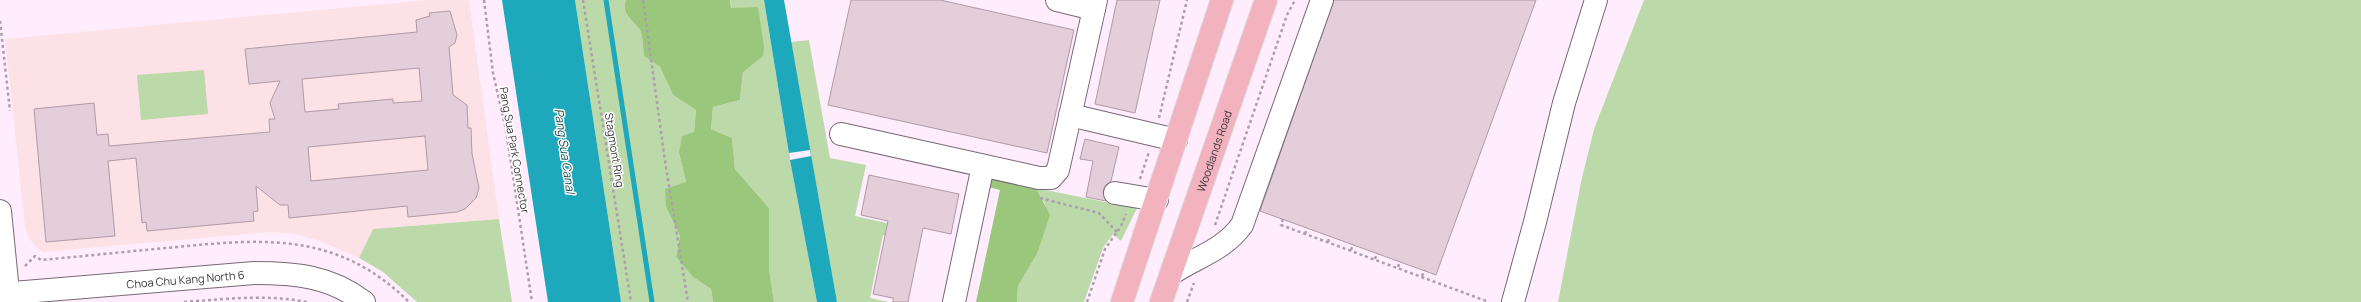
<svg xmlns="http://www.w3.org/2000/svg" width="2361" height="302" viewBox="0 0 2361 302" font-family="Manrope,sans-serif">
  <style>
    .education { fill: #fce2e6 }
    .green { fill: #bcd9aa }
    .forest { fill: #9bc77d }
    .water { fill: #1ea8bc }
    .pier { fill: #ffedfd }
    .lines { fill: none; stroke-linecap: round; stroke-linejoin: round }
    .stream { stroke: #1ea8bc; stroke-width: 5 }
    .building { fill: #e3ced9; stroke: #af9aa5; fill-rule: evenodd }
    .minor-casing { stroke: #776875; stroke-width: 24 }
    .major-casing { stroke: #dcdbdc; stroke-width: 24 }
    .path { stroke: #ac9fab; stroke-width: 2.5; stroke-dasharray: 3 3; stroke-linecap: butt }
    .minor { stroke: #fff; stroke-width: 22 }
    .major { stroke: #f2b3be; stroke-width: 22 }
    .labels { text-anchor: middle; dominant-baseline: central; stroke-width: 3; stroke-linejoin: round; paint-order: stroke }
    .street-label { font-size: 11px; fill: #3c353b; stroke: #fff }
    .water-label { font-size: 12px; font-style: italic; fill: #124951; stroke: #fff }
  </style>
  <rect width="100%" height="100%" fill="#ffedfd"/>
  <!-- education -->
  <path class="education" d="M428,0h41l30,219 -126,10 -14,29 -39,-17 -26,-7 -23,-2 -228,20 -7,-5 -7,-9 -4,-11 -20,-188z"/>
  <!-- green -->
  <path class="green" d="M575,0h51c-6,13 8,21 14,30 3,6 3,19 4,26l16,11 13,28 23,15 -2,22 -15,21 7,29 -20,25 14,29 -4,21 17,20 18,12 2,13h-92z
    M730,0h34l26,160 27,142h-43l-5,-33v-61l-34,-39 -3,-31 -21,-9 2,-22 27,-7 3,-28z
    M1644,0h717v302h-803l23,-120 13,-53z
    M809,40l21,118 36,7 -11,51 45,10 -2,12 -15,-3 -13,63 19,4h-52l-46,-260z
    M204,70l4,44 -67,6 -4,-45z
    M1036,188l89,18 7,-3 6,3 -17,35 -8,-7 -10,14 -19,54h-67l1,-16 19,-32 8,-50z
    M499,219l13,83h-95l-34,-30 -24,-14 14,-29z"/>
  <!-- forest -->
  <path class="forest" d="M626,0h104l1,8 27,-1 6,39 -1,10 -20,16 -3,28 -27,7 -2,22 21,9 3,31 34,39v61l5,33h-61l-2,-13 -18,-12 -17,-20 4,-21 -14,-29 -1,-18 21,-7 -7,-29 3,-17 12,-4 2,-22 -23,-15 -13,-28 -16,-11c-1,-7 -1,-20 -4,-26 -6,-9 -20,-17 -14,-30z
    M993,179l43,9 14,27 -13,39 -19,32 -1,16h-41l24,-112 -12,-3z"/>
  <!-- water -->
  <path class="water" d="M502,0h73l46,302h-73z
    M764,0h20l53,302h-20l-27,-142z"/>
  <!-- pier -->
  <path class="pier" d="M810,150l1,6 -21,4 -1,-7z"/>
  <g class="lines">
    <!-- stream -->
    <path class="stream" d="M606,0l46,302"/>
  </g>
  <!-- building -->
  <path class="building" d="M851,0h89l134,30 -27,123 -219,-48z
    M1117,0h43l-25,113 -40,-9z
    M1334,0h202l-100,275 -176,-64z
    M450,11l7,24 -2,8 -6,4 4,48 14,10 1,23h3l1,26 7,34 -3,10 -11,11 -8,3 -49,5 -1,-11 -118,12 -1,-13h-8l-24,-19 2,25 -5,1 1,9 -107,10 -1,-9 -4,1 -6,-65 -28,3 7,75 -69,6 -12,-133 60,-6 3,32 11,-1 1,12 161,-14 -1,-13h6l-5,-16 10,-22 -31,3 -4,-35 172,-17 -1,-12 14,-4 -1,-3zM419,68l3,33 -29,2v-4l-55,5 1,5 -34,3 -3,-33zM425,136l3,34 -117,11 -3,-34z
    M1085,139l34,8 -8,34 -5,4 -3,6 3,10 -20,-4 7,-36 -13,-2z
    M869,175l90,19 -8,40 -28,-6 -15,74h-15v-4l-20,-4 15,-73 -27,-6z"/>
  <g class="lines">
    <!-- minor casing -->
    <g class="minor-casing">
      <g id="minor">
        <path d="M1057,0l37,9"/>
        <path d="M1070,115l106,25"/>
        <path d="M841,134l198,44h12l7,-8 38,-170"/>
        <path d="M1115,193l42,7"/>
        <path d="M0,211l9,91"/>
        <path d="M1171,274c25,-17 52,-23 71,-49l80,-225"/>
        <path id="s1" d="M0,294l254,-21c41,0 76,3 110,29"/>
        <path d="M954,302l29,-136"/>
        <path d="M1513,302l22,-80 29,-119 32,-103"/>
      </g>
    </g>
    <!-- major casing -->
    <g class="major-casing">
      <g id="major">
        <path d="M1122,302l100,-302"/>
        <path id="s2" d="M1161,302l105,-302"/>
      </g>
    </g>
    <!-- path -->
    <path class="path" d="M484,0l9,73 13,57 26,172
      M583,0l48,302
      M643,0l22,161 23,141
      M0,21l10,90
      M1159,118l28,-118
      M1140,179l9,-27
      M1040,198l59,15 18,19
      M1283,219l-2,6 208,77
      M1215,225l72,-210 8,-15
      M1305,234l2,-6
      M1328,242l2,-6
      M1351,250l2,-6
      M1375,259l2,-6
      M25,266l10,-10 6,4c45,-4 91,-9 136,-13 90,-9 162,-14 232,55
      M1398,267l2,-6
      M1422,276l3,-6
      M184,302c42,-3 82,-8 123,0
      M1087,302l18,-53 16,-23 5,-12
      M1187,302l7,-19"/>
    <!-- minor -->
    <use href="#minor" class="minor"/>
    <!-- major -->
    <use href="#major" class="major"/>
  </g>
  <g class="labels">
    <!-- street labels -->
    <g class="street-label">
      <text transform="translate(515 150) rotate(80)">Pang Sua Park Connector</text>
      <text transform="translate(615 150) rotate(81)">Stagmont Ring</text>
      <text stroke="none"><textPath href="#s2" startOffset="160">Woodlands Road</textPath></text>
      <text stroke="none"><textPath href="#s1" startOffset="186">Choa Chu Kang North 6</textPath></text>
    </g>
    <!-- water labels -->
    <g class="water-label">
      <text transform="translate(565 151) rotate(82)">Pang Sua Canal</text>
    </g>
  </g>
</svg>
